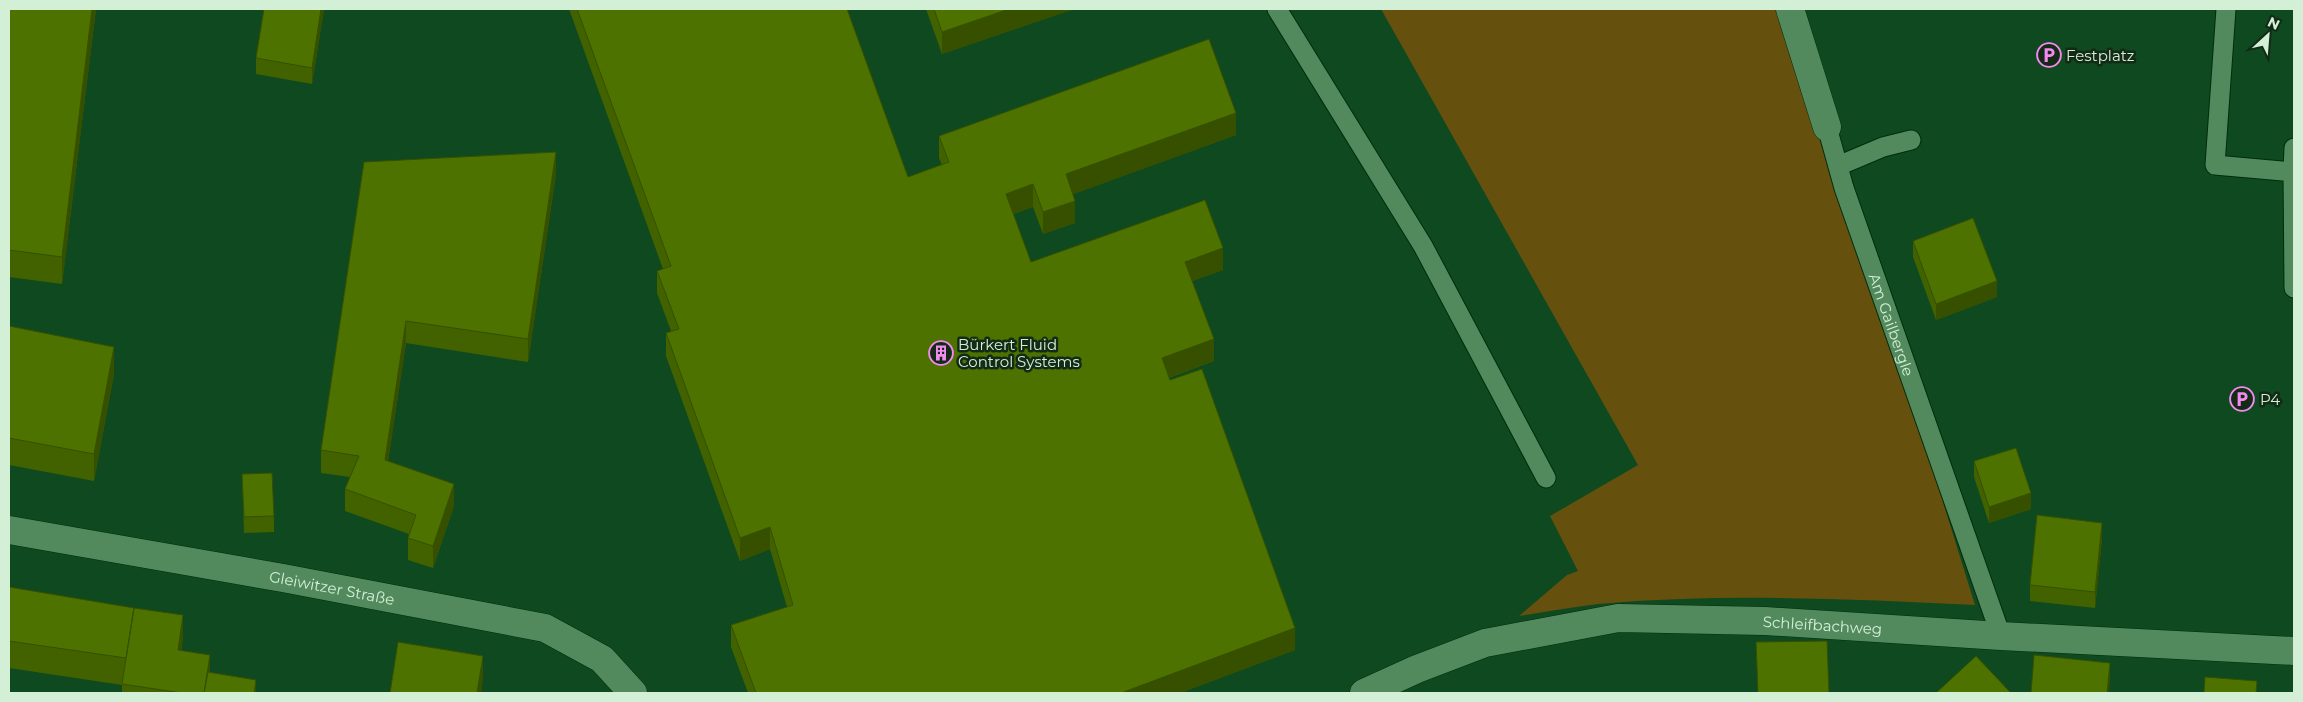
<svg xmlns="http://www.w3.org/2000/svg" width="2303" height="702" viewBox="0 0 2303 702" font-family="Montserrat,sans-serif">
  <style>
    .green { fill: #66500e }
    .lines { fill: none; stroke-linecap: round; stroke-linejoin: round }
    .lane-casing { stroke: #012d0d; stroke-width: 21 }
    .street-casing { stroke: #012d0d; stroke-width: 29 }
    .lane { stroke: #538a5d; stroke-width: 19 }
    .street { stroke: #538a5d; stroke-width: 28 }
    .wall { fill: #426200 }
    .shaded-wall { fill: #365000 }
    .building { fill: #4d7200; stroke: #365000 }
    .labels { text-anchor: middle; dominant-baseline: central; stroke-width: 5; stroke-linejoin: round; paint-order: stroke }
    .poi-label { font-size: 15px; fill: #d3f0d7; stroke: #132a17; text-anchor: start }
    .street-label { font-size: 15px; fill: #d3f0d7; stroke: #132a17 }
  </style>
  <rect width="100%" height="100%" fill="#0f491f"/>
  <!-- green -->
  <path class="green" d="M1381,9h398l150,448 46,148c-125,-6 -251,-12 -377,-1 -26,3 -53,8 -79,12l48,-41 11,-4 -28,-55 88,-51z"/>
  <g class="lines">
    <!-- lane casing -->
    <g class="lane-casing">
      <g id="lane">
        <path d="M1277,9l146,237 123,232"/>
        <path d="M2226,9l-11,156 78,7 1,-24"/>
        <path id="s1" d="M1827,127l17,61 157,448"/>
        <path d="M1838,166l45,-19 28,-7"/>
        <path d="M2293,172l1,116"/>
      </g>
    </g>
    <!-- street casing -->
    <g class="street-casing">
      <g id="street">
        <path d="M1790,9l37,118"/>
        <path id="s2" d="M9,530l274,48 262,50 57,31 31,34"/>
        <path id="s3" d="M1364,693l53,-24 68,-26 133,-25 147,3 236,15 293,15"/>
      </g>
    </g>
    <!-- lane -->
    <use href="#lane" class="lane"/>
    <!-- street -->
    <use href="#street" class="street"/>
  </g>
  <!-- wall -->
  <path class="wall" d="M9,9h87l-34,275 -53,-7z
    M264,9h60l-12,75 -56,-10v-16z
    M569,9h278l61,168 34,-12 -3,-7v-22l297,-1 -163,59 2,29 -32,11 -10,-27 -20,7 18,48 192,8 -31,11 22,80 -45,17 126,272 -115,43h-432l-17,-46v-22l56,-18 -17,-58 -30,12 -74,-205v-23l5,-2 -14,-38v-22l6,-2z
    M926,9h148l-132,45z
    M364,162l192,12 -28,188 -122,-19 -18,118 66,45 -21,62 -25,-8v-22l1,-4 -64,-23v-22l5,-12 -29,-4v-23z
    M1913,241l84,56 -61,23 -23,-63z
    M9,326l105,48 -20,107 -85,-16z
    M1974,461l57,48 -42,14 -15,-46z
    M242,474l32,42v16l-30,1z
    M2102,539l-7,69 -65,-7v-16z
    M9,587l125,26 49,24 -2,14 29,22 46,20h-134v-8l-113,-17z"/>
  <!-- shaded-wall -->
  <path class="shaded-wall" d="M92,9h4l-34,275v-27z
    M321,9h3l-12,75v-16z
    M1009,9h65l-132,45v-22z
    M1236,113v22l-170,62v-23z
    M556,152v22l-28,188v-23z
    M1033,184v23l-27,9v-22z
    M1075,201v22l-32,11v-22z
    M1223,248v22l-38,14v-22z
    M1997,281v16l-61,23v-16z
    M406,321v22l-21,139v-22z
    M1214,339v22l-52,19v-22z
    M114,347v27l-20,107v-27z
    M454,484v22l-21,62v-22z
    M2031,493v16l-42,14v-16z
    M2102,523v16l-7,69v-16z
    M770,527v22l-30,12v-23z
    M183,615v22l-5,36v-23z
    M1295,628v22l-115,43h-59z
    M210,655v23l-3,15h-3z
    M483,656v22l-2,15h-4z
    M2110,663v16l-1,14h-2z
    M256,680v13h-2z"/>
  <!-- building -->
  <path class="building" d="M9,9h83l-30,248 -53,-7z
    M264,9h57l-9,59 -56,-10z
    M577,9h270l61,168 41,-15 -10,-26 270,-97 27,74 -170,61 9,27 -32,11 -10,-28 -27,10 25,68 174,-62 18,48 -38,14 29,77 -52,19 8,22 32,-11 93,259 -174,65h-365l-25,-68 62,-20 -23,-78 -30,11 -74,-205 13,-4 -22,-58 14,-5z
    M934,9h75l-67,23z
    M556,152l-28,187 -122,-18 -21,139 69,24 -21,62 -25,-8 8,-23 -71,-26 14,-33 -38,-6 43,-288z
    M1973,218l24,63 -61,23 -23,-63z
    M9,326l105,21 -20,107 -85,-16z
    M2016,448l15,45 -42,14 -15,-46z
    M272,473l2,43 -30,1 -2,-43z
    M2037,515l65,8 -7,69 -65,-7z
    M9,587l125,21 -8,50 -117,-17z
    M134,608l49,7 -5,35 32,5 -6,38h-22l-60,-9z
    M1827,641l2,52h-71l-2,-51z
    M398,642l85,14 -6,37h-87z
    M2034,655l76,8 -3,30h-76z
    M1976,656l35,37h-75z
    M208,672l48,8 -2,13h-50z
    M2205,677l52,4 -1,12h-52z"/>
  <!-- icons -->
  <defs>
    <g id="parking-ring" transform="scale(1.25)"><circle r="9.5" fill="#132a17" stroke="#f489f0" stroke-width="1.5"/><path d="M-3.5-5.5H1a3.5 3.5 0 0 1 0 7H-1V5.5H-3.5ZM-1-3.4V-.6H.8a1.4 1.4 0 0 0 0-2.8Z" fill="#f489f0"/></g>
    <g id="building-ring" transform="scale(1.25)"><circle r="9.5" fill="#132a17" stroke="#f489f0" stroke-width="1.5"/><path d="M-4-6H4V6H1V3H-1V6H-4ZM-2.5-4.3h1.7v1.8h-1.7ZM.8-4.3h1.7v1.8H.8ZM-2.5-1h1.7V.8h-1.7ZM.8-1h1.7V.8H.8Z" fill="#f489f0"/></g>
  </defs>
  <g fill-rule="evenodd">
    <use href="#parking-ring" x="2049" y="55"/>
    <use href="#building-ring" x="941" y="353"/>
    <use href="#parking-ring" x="2242" y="399"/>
  </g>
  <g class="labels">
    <!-- poi labels -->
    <g class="poi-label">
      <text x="2066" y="55">Festplatz</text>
      <text x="958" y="344">Bürkert Fluid<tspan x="958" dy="17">Control Systems</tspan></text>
      <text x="2260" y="399">P4</text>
    </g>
    <!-- street labels -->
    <g class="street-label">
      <text stroke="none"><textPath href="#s1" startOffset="208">Am Gailbergle</textPath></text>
      <text stroke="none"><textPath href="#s2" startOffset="328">Gleiwitzer Straße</textPath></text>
      <text stroke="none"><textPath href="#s3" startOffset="471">Schleifbachweg</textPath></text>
    </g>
  </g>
  <!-- border -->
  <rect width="2303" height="702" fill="none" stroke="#d3f0d7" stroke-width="20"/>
  <!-- north arrow -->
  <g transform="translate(2268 35) rotate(26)" stroke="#132a17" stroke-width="4" paint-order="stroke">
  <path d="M0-4L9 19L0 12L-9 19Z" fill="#d3f0d7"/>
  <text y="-8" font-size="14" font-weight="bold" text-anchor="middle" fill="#d3f0d7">N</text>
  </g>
</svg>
